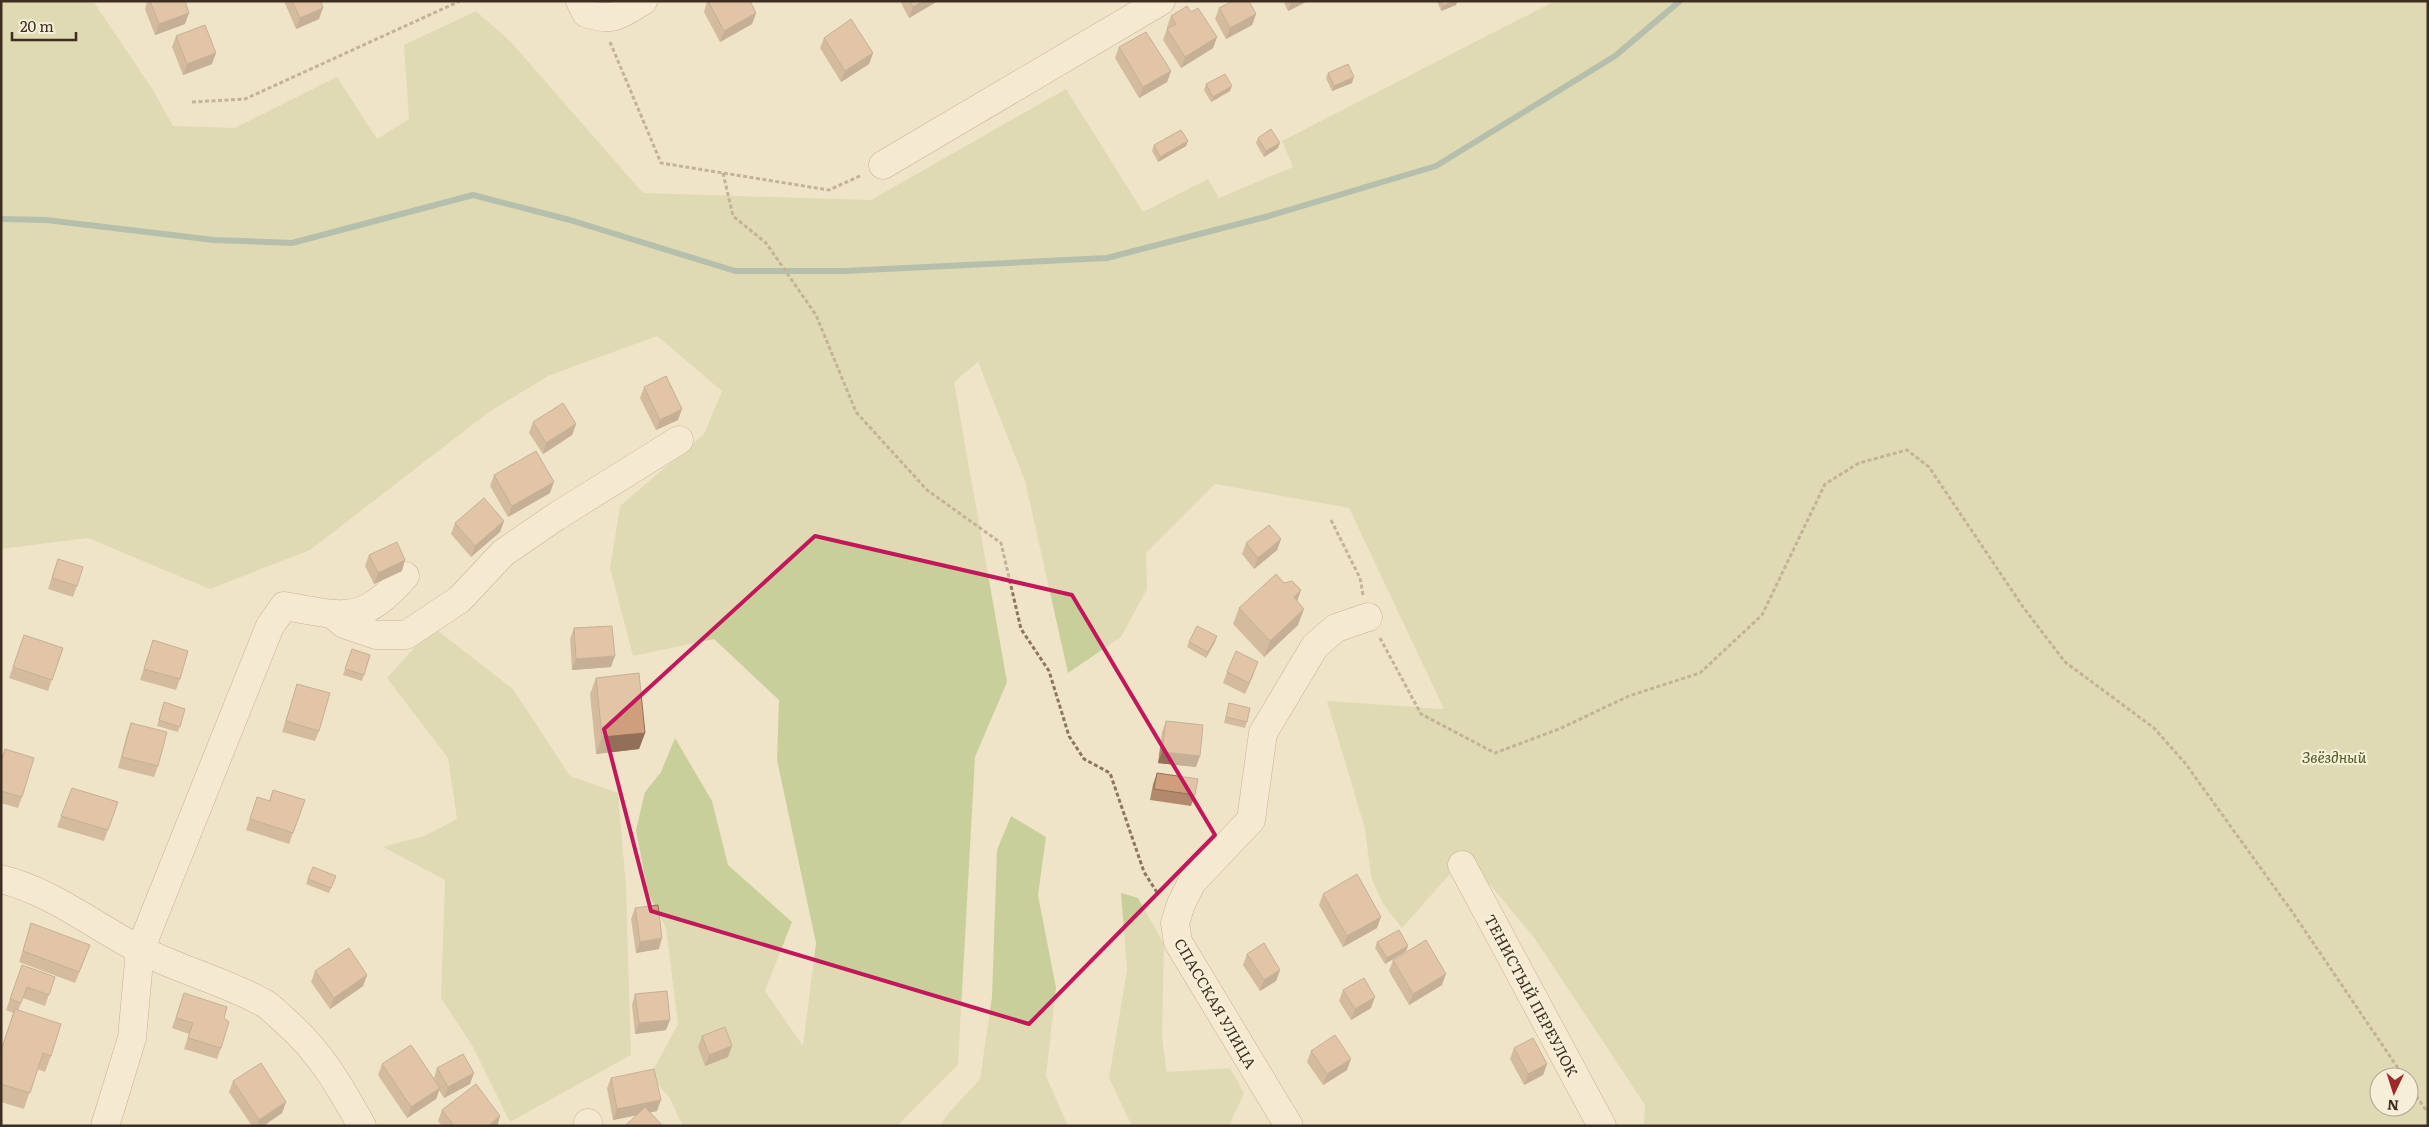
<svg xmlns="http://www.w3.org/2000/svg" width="2429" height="1127" viewBox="0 0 2429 1127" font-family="Literata,serif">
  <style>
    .green { fill: #c9cf9b; fill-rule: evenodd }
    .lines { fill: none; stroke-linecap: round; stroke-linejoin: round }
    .stream { stroke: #6f938a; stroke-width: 6 }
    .minor-casing { stroke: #8d765c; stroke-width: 29 }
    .path { stroke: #8d765c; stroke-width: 3; stroke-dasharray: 4 2.5; stroke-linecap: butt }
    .minor { stroke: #faf1dc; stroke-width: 28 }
    .wall { fill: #b2896c }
    .shaded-wall { fill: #916f58 }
    .building { fill: #cf9f7d; stroke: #916f58 }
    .marked { fill: none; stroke: #c2185b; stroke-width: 4; stroke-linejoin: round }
    .labels { text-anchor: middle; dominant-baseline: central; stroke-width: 4.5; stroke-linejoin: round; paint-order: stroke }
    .park-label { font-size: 15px; font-style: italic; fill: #4d5a26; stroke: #f7eed8 }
    .street-label { font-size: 15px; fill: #3d2e20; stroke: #f7eed8 }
  </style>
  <rect width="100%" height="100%" fill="#f0e4c8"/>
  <!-- green -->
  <path class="green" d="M1,1h92l60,89 20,36 62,2 102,-51 40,62 32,-20 -5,-74 72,-34 35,31 132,151 228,7 195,-111 77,123 65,-33 11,19 74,-31 -11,-26 273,-140h873v1125h-784l1,-21 -112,-169 -67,-80 -64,72 -19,-24 -12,-27 -6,-48 -38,-128 117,8 -95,-201 -134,-24 -69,69 1,36 -26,48 -53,36 -43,-192 -47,-119 -24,20 53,300 -32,75 -17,308 -61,61h-214l-14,-29 -19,-21 28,-52 -12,-96 -18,-35 -12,-63 9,-38 16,-20 14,-34 37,63 16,64 64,57 -27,69 38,55 13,-103 -39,-183 2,-60 -65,-61 -81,17 -23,-88 10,-62 84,-72 18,-43 -65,-55 -109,40 -59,36 -179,138 -100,39 -122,-51 -87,11zM2379,1077h30v30h-30z
    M433,627l80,62 57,87 48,17 8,93 5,169 -121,67 -37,-75 -32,-49 4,-118 -62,-33 41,-11 33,-17 -9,-61 -61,-80z
    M1011,816l35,21 -8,58 18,93 -10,88 22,50h-127l4,-9 35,-38 12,-82 5,-147z
    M1121,893l17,5 26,46 -2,93 5,35 63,-4 14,25 -15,33h-97l-23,-48 18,-108z"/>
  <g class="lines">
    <!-- stream -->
    <path class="stream" d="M1,219l45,1 168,20 78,3 181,-48 97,25 165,51h110l262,-13 162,-42 167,-50 179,-110 65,-55"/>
    <!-- minor casing -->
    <g class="minor-casing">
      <path id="minor" d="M580,1l6,12c27,10 35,1 57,-12
        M883,165l278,-164
        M333,615l11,9 32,11h30l54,-36 43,-46 54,-37 122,-76
        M1462,865l140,261
        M1,879c50,12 93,47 138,70 40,21 85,32 125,54 7,4 14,12 20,17 36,31 55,65 78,106
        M105,1126l27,-88 8,-88 130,-324 14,-20c59,10 77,20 121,-30
        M588,1126v-3
        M1289,1126l-111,-184 -3,-19 6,-19 11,-22 59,-62 12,-87 52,-87 21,-18 32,-11"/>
    </g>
    <!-- path -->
    <path class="path" d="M610,42l51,121 168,27 33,-15
      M192,102l53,-3 215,-98
      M723,173l10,43 33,27 50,72 40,97 71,78 74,53 20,86 28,42 20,65 15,23 26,14 34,99 14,22
      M1331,520l29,58 3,17
      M1380,638l41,76 74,39 64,-24 70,-33 71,-23 62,-58 63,-131 34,-21 48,-13 22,17 94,140 42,55 89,66 31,35 108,150 111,164
      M2409,1085l19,28"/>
    <!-- minor -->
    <use href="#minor" class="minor"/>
  </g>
  <!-- wall -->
  <path class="wall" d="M147,1h38v23l-30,11 -10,-26z
    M284,1h37l-2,18 -23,10z
    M707,1l49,12 -4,11 -32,18 -16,-30z
    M900,1h38l-29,17z
    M1283,1h25l-20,10z
    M1437,1h20l-1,4 -15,6z
    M1219,8l37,6 -4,11 -26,14 -11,-20z
    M1191,12l26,25 -4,11 -32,20 -18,-28 4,-11h1l-1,-2 4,-11z
    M176,36l36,28 -29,11 -11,-28z
    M824,38l49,15 -4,11 -28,18 -21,-34z
    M1119,47l52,24 -4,11 -28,16 -24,-40z
    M1328,73l24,10 -20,8 -6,-13z
    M1206,84l24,7 -19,11 -7,-12z
    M1258,138l20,10 -14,9 -8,-14z
    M1188,141l-2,5 -28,16 -6,-11 2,-6z
    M644,387l34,33 -22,10 -16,-32z
    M533,422l43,2 -4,11 -29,19 -14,-21z
    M494,475l56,18 -42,24 -18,-31z
    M504,521l-4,11 -29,25 -20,-23 4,-11z
    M1281,539l-4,11 -23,19 -12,-15 4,-11z
    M369,555l33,16 -28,13 -9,-18z
    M58,559l19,27 -4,11 -25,-8z
    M1284,583l17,7 -4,11 1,24 -34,32 -31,-33 6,-16z
    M574,628l37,39 -39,3 -2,-31z
    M24,635l39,13 -15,43 -39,-13z
    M153,640l27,39 -4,11 -36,-10z
    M1189,642h26l-9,16 -19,-11z
    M352,649l18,6 -8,26 -19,-6z
    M1227,672l27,1 -9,21 -22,-11z
    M596,678l49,55 -6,16 -43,5 -6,-60z
    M297,684l22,47 -4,10 -33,-9z
    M164,702l21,7 -7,23 -21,-6z
    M1229,703l18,19 -2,6 -21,-5z
    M1166,721l30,46 -38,-4 4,-31z
    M131,723l27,43 -4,11 -36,-9 9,-34z
    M5,749l17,48 -4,11 -17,-5v-43z
    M1157,773l38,22 -4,11 -41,-6 3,-16z
    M72,788l46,14 -14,39 -47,-14z
    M273,790l32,10 -16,44 -43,-14 11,-33 12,4z
    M313,867l23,9 -7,17 -23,-9z
    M1323,894l54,34 -34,19 -24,-42z
    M635,908l24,41 -23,4 -5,-34z
    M31,923l55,33 -11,27 -56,-21z
    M1377,942l31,4 -2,5 -21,13 -10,-16z
    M1247,954l33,16 -4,11 -16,10 -17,-26z
    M1393,960l49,25 -33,20 -20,-34z
    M22,965l33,12 -10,29 -22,-8 -5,13 33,45 -6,16 -8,-3 -13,40 -23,-7v-53l12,-36 -7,-3z
    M315,971l52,4 -4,11 -33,23 -19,-27z
    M1343,990l28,18 -20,12 -12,-19z
    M184,993l40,25 -3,30 -4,11 -33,-10 5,-15 -17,-6z
    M635,994l31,36 -31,4 -3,-29z
    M702,1036l26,21 -23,9 -7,-19z
    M1514,1048l33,16 -4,11 -19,10 -14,-26z
    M1311,1051l36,19 -24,15 -16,-23z
    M382,1064l52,14 3,-10 33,16 -26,14 -5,-8 -3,9 -29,19 -29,-43z
    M611,1078l46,33 -44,9 -6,-32z
    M233,1081l53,21 -4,11 -19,13h-11l-23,-34z
    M442,1110l58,6 -3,10h-55l-4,-5z"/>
  <!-- shaded-wall -->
  <path class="shaded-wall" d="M923,1h15l-29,17 4,-11z
    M1291,1h17l-20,10z
    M1453,1h4l-1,4 -15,6 2,-5z
    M323,8l-4,11 -23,10 4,-11z
    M189,13l-4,11 -30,11 4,-11z
    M756,13l-4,11 -32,18 4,-11z
    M1256,14l-4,11 -26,14 4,-11z
    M1217,37l-4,11 -32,20 4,-11z
    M216,53l-4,11 -29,11 4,-11z
    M873,53l-4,11 -28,18 4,-11z
    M1171,71l-4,11 -28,16 4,-11z
    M1354,77l-2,6 -20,8 2,-5z
    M1232,86l-2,5 -19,11 2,-5z
    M1188,141l-2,5 -28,16 2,-5z
    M1280,143l-2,5 -14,9 2,-6z
    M682,409l-4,11 -22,10 4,-10z
    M576,424l-4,11 -29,19 3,-11z
    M554,482l-4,11 -42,24 4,-11z
    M504,521l-4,11 -29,25 4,-11z
    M1281,539l-4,11 -23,19 4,-11z
    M405,560l-3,11 -28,13 4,-11z
    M1301,590l-6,16 -1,-9z
    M1304,609l-6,16 -34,32 6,-16z
    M1217,636l-2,6 -9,16 2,-6z
    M615,656l-4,11 -39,3 4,-11z
    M1258,662l-4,11 -9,21 4,-11z
    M645,733l-6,16 -43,5 6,-17z
    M1162,752l38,4 -4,11 -38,-4z
    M1381,917l-4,11 -34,19 4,-11z
    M662,938l-3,11 -23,4 4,-11z
    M1408,946l-2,5 -21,13 2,-6z
    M1280,970l-4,11 -16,10 4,-11z
    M1446,974l-4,11 -33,20 4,-11z
    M367,975l-4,11 -33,23 4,-11z
    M1375,997l-4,11 -20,12 4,-11z
    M670,1020l-4,10 -31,4 4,-11z
    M732,1046l-4,11 -23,9 4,-11z
    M1351,1059l-4,11 -24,15 4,-11z
    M1547,1064l-4,11 -19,10 4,-11z
    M474,1073l-4,11 -26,14 4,-11z
    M440,1088l-4,11 -29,19 4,-11z
    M661,1100l-4,11 -44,9 4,-11z
    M286,1102l-4,11 -19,13h-6l2,-6z
    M500,1116l-3,10h-9z"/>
  <!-- building -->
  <path class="building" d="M150,1h35l4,12 -30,11z
    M292,1h29l2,7 -23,10z
    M708,1h42l6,12 -32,18z
    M910,1h13l-10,6z
    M1233,1h16l7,13 -26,14 -11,-20z
    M1441,1h12l-10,5z
    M1187,6l4,6 7,-4 19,29 -32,20 -18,-28 9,-5 -5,-8z
    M851,19l22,34 -28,18 -21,-33z
    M205,25l11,28 -29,11 -11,-28z
    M1146,32l25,39 -28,16 -24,-40z
    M1348,64l6,13 -20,9 -6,-13z
    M1225,74l7,12 -19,11 -7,-13z
    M1271,129l9,14 -14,8 -8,-13z
    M1181,130l7,11 -28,16 -6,-12z
    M666,376l16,33 -22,11 -16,-33z
    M563,403l13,21 -30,19 -13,-21z
    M536,451l18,31 -42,24 -18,-31z
    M484,498l20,23 -29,25 -20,-23z
    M1269,525l12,14 -23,19 -12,-15z
    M397,542l8,18 -27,13 -9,-18z
    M58,559l25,8 -6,19 -25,-8z
    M1276,574l8,9 8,-2 9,9 -7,7 10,12 -34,32 -31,-33z
    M612,626l3,30 -39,3 -2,-31z
    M1197,626l20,10 -9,16 -19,-10z
    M24,635l39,13 -11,32 -39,-13z
    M153,640l35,11 -8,28 -36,-10z
    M352,649l18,6 -6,20 -19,-6z
    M1236,651l22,11 -9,21 -22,-11z
    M639,673l6,60 -43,4 -6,-59z
    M297,684l33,9 -11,38 -33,-10z
    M164,702l21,7 -5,18 -21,-7z
    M1229,703l21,5 -3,14 -21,-5z
    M1166,721l37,4 -3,31 -38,-4z
    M131,723l36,9 -9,34 -36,-9z
    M5,749l29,9 -12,39 -21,-6v-29z
    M1157,773l41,6 -3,16 -41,-6z
    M72,788l46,14 -10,28 -47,-14z
    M273,790l32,10 -12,33 -43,-14 7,-22 13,4z
    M313,867l23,9 -5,12 -23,-9z
    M1357,874l24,43 -34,19 -24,-42z
    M658,905l4,33 -22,4 -5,-34z
    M31,923l59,22 -11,27 -56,-21z
    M1399,930l9,16 -21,12 -10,-16z
    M1426,940l20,34 -33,20 -20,-34z
    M1264,943l16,27 -16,10 -17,-26z
    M349,948l18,27 -33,23 -19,-27z
    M22,965l33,12 -6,18 -22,-8 -6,16 -11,-4z
    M1364,978l11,19 -20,12 -12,-19z
    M667,991l3,29 -31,3 -4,-29z
    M184,993l43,14 -3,11 5,4 -8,26 -33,-10 5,-15 -17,-5z
    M15,1009l46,15 -10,32 -8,-3 -13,40 -29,-9v-33z
    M725,1027l7,19 -23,9 -7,-19z
    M1335,1035l16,24 -24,15 -16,-23z
    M1533,1038l14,26 -19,10 -14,-26z
    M411,1045l29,43 -29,19 -29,-43z
    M463,1054l11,19 -26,14 -11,-19z
    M261,1063l25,39 -27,18 -26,-39z
    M654,1069l7,31 -44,9 -6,-31z
    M476,1084l24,32 -12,10h-34l-12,-16z
    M645,1107l18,19h-38z"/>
  <!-- marked area -->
  <path d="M0 0H2429V1127H0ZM815,536l257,59 143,240 -186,189 -378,-113 -47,-182z" fill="#f0e4c8" fill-opacity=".55" fill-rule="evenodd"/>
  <path class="marked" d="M815,536l257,59 143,240 -186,189 -378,-113 -47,-182z"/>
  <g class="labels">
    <!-- park labels -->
    <g class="park-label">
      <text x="2334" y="756">Звёздный</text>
    </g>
    <!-- street labels -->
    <g class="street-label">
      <text transform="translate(1532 995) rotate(62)">ТЕНИСТЫЙ ПЕРЕУЛОК</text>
      <text transform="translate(1216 1003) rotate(60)">СПАССКАЯ УЛИЦА</text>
    </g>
  </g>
  <!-- border -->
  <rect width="2429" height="1127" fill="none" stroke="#3d2e20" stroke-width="5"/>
  <!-- north arrow -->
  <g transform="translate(2394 1092) rotate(184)"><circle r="24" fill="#f7eed8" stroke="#ada18e"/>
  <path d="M0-4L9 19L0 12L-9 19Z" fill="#9e2a2b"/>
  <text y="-8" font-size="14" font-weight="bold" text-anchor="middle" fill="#3d2e20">N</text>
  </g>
  <!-- scale -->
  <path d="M12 32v8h64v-8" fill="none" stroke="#3d2e20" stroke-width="2.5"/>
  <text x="20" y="32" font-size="15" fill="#3d2e20" stroke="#f7eed8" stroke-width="4" paint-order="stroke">20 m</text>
</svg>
